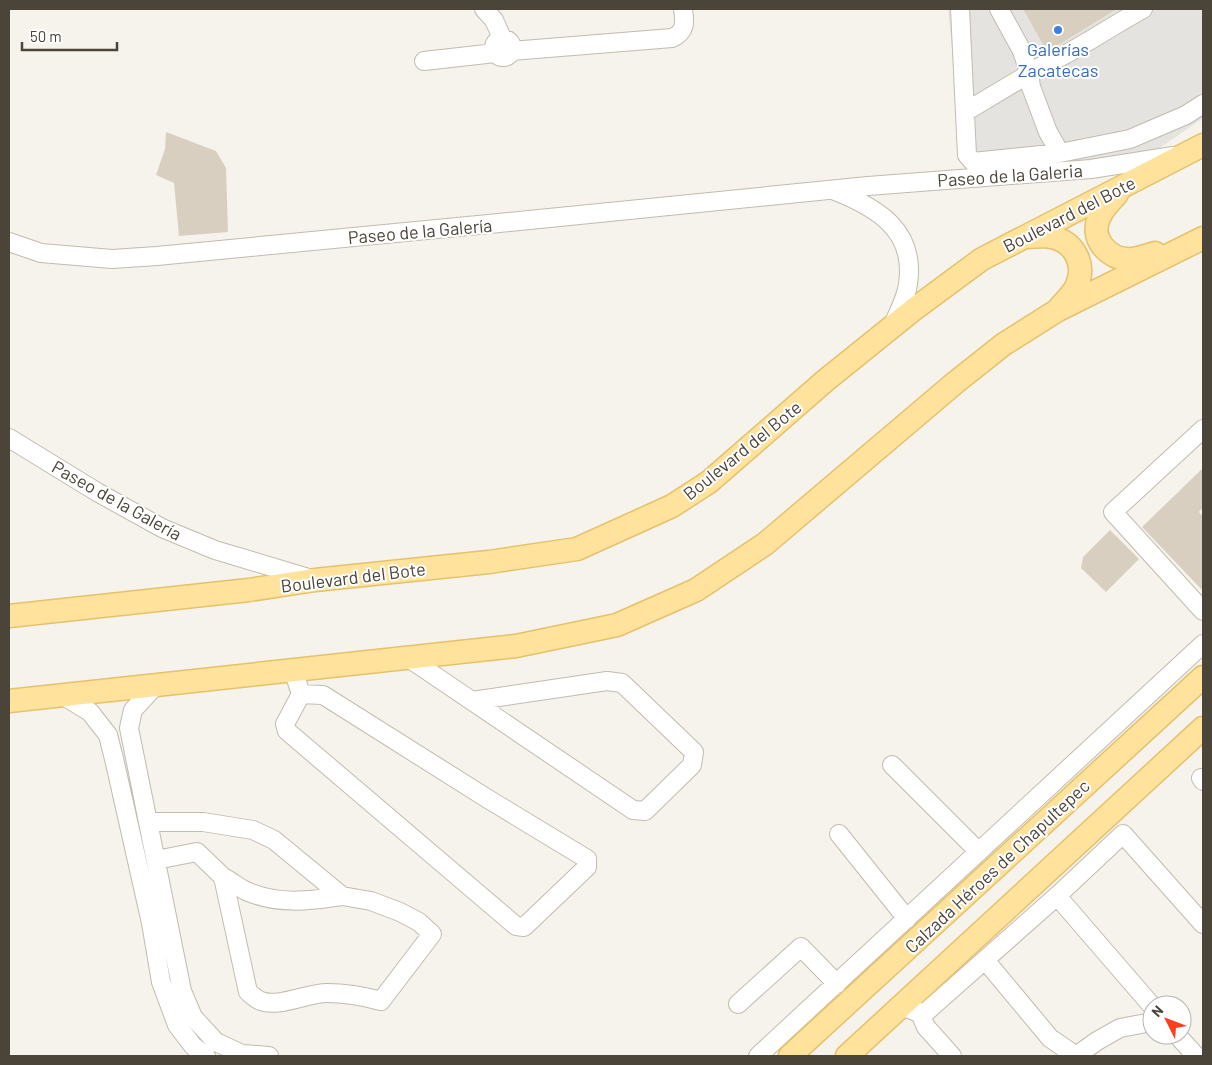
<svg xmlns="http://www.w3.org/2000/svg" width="1212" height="1065" viewBox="0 0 1212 1065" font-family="Barlow,sans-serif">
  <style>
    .parking { fill: #e5e3e0 }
    .building { fill: #d8cfc1 }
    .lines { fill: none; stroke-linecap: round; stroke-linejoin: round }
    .minor-casing { stroke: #c2bbae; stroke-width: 20 }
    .major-casing { stroke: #e6c16a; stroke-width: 25 }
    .minor { stroke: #fff; stroke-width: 18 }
    .major { stroke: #ffe39c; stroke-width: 22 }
    .shop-dot { fill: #3f7fe0; stroke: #fff; stroke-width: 2 }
    .labels { text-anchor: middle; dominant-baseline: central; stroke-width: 4; stroke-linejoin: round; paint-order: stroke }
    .shop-label { font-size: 18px; fill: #366cbe; stroke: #fff }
    .street-label { font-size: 18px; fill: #4b4439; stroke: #fff }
  </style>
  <rect width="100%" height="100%" fill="#f6f3ec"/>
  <!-- parking -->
  <path class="parking" d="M948,9h75l24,43 70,-43h86v109l-49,34 -189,25z"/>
  <!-- building -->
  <path class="building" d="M1023,9h94l-70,43z
    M166,132l50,19 10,17 2,64 -49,4 -5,-53 -18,-8 9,-26z
    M1203,468v39l-4,5 4,5v74l-61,-64z
    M1110,530l29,29 -33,33 -25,-24 2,-11z"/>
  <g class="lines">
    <!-- minor casing -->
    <g class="minor-casing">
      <path id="minor" d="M484,9l10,11 8,18
        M960,9l7,146 6,7 87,-9 70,-14 56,-24 17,-11
        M999,9l23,42 7,21 2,15 17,45 12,21
        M494 48a9 9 0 1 1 18 0a9 9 0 1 1-18 0Z
        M511,51l161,-13c14,-6 13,-16 11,-29
        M424,61l71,-8
        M965,112l57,-34c12,-10 30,-16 44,-24 26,-14 51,-31 77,-45
        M835,191c43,17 81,40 73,93 -2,15 -10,29 -16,43
        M9,242l32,11 71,6 45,-3 342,-33 369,-37 223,-17 82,-13
        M1203,429l-90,83 90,99
        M9,438l88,54 65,36 53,22 97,29
        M407,657l226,153 12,1 47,-46 2,-13 -72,-69 -15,-2 -135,20
        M293,670l8,24 -16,30 2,7 229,195 8,1 63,-60v-8l-99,-60 -165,-104 -22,-1
        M157,684l-24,26 -4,18 53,263 11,26 23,25 26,12 27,2
        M62,695l28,17 18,23 7,28 36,160 10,59 16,43 16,21 13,10
        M892,765l87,87
        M1201,778l2,3
        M149,822h54l50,8 21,10 68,56 29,5 29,11 19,10 13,12 -51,67c-18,-5 -35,-8 -54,-8 -19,0 -49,15 -66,8 -4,-1 -9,-6 -13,-9l-25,-115 -26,-25 -41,8
        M839,834l68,85
        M223,877c8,4 15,10 23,14 32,14 63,10 96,5
        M1057,896l95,110
        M985,960l65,78 26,18 21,-15 23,-13 32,-6
        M738,1004l63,-57 36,37
        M901,1006l19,7 6,-1 131,-116 66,-62 80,90
        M920,1013l6,14 26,29
        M1177,1035l19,21
        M758,1056l445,-412"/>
    </g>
    <!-- major casing -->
    <g class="major-casing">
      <path id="major" d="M1117,194c-6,7 -13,13 -17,22 -12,22 9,45 32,43 8,-1 16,-4 23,-6
        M1027,237c8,0 17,-2 24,0 23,4 35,27 26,48 -3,8 -11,15 -17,22
        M9,616l240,-26 66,-10 174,-18 88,-13 95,-43 37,-24 117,-102 87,-70 69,-51 221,-114
        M9,701l507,-55 101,-21 79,-35 69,-46 191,-162 48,-38 54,-34 145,-72
        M790,1056l413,-379
        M847,1056l356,-328"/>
    </g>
    <!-- minor -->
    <use href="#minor" class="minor"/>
    <!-- major -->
    <use href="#major" class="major"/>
  </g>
  <!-- markers -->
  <circle class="shop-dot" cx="1058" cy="30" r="5"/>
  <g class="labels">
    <!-- shop labels -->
    <g class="shop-label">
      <text x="1058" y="49">Galerías<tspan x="1058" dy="21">Zacatecas</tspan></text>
    </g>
    <!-- street labels -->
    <g class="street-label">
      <text transform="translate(1010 175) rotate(-4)">Paseo de la Galeria</text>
      <text transform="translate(1069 214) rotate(-27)">Boulevard del Bote</text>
      <text transform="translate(420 231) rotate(-5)">Paseo de la Galería</text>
      <text transform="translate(742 450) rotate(-39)">Boulevard del Bote</text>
      <text transform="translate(117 500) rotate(29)">Paseo de la Galería</text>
      <text transform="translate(353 577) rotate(-7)">Boulevard del Bote</text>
      <text transform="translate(997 866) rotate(-43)">Calzada Héroes de Chapultepec</text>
    </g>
  </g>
  <!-- border -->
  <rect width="1212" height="1065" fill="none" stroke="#4b4439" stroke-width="20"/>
  <!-- north arrow -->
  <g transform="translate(1167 1020) rotate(312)"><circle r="24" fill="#ffffff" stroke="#b7b4b0"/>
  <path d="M0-4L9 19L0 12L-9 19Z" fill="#fc3f1d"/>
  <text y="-8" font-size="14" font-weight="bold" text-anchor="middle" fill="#4b4439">N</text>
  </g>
  <!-- scale -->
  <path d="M22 42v8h95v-8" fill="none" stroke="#4b4439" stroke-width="2.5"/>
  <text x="30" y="42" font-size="15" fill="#4b4439" stroke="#ffffff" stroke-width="4" paint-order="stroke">50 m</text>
</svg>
